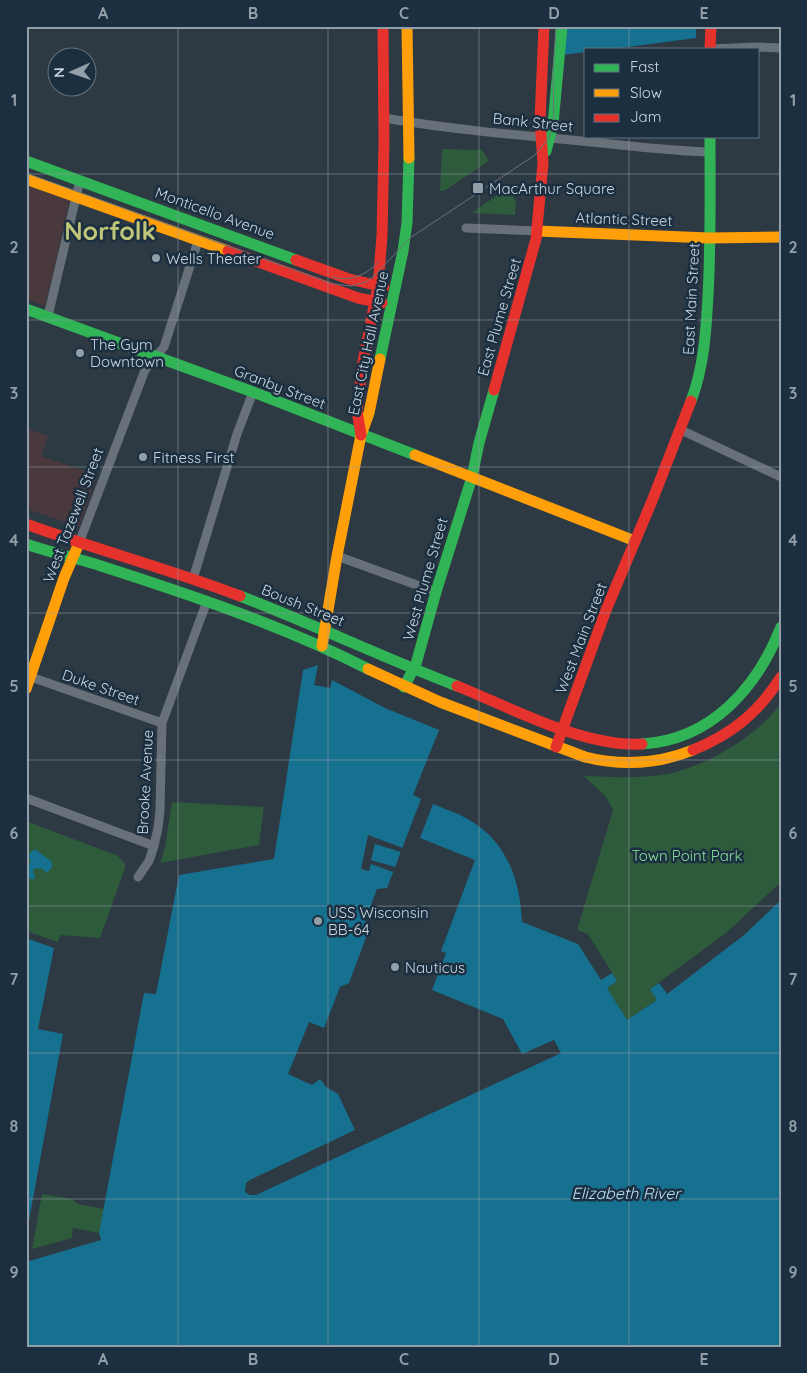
<svg xmlns="http://www.w3.org/2000/svg" width="807" height="1373" viewBox="0 0 807 1373" font-family="Quicksand,sans-serif">
  <style>
    .education { fill: #49393c }
    .green { fill: #2e5b3b }
    .water { fill: #167190 }
    .pier { fill: #2d3943 }
    .lines { fill: none; stroke-linecap: round; stroke-linejoin: round }
    .street { stroke: #687179; stroke-width: 9 }
    .fast { stroke: #30b455; stroke-width: 11 }
    .slow { stroke: #ff9f0a; stroke-width: 11 }
    .jam { stroke: #e5322d; stroke-width: 11 }
    .tram { stroke: #6a7379; stroke-width: 1 }
    .grid { fill: none; stroke: #929fa9; stroke-width: 1; stroke-opacity: 0.55 }
    .poi-dot { fill: #929fa9; stroke: #1b2f40; stroke-width: 2 }
    .labels { text-anchor: middle; dominant-baseline: central; stroke-width: 5; stroke-linejoin: round; paint-order: stroke }
    .street-label { font-size: 15px; fill: #c9d6e0; stroke: #1b2f40 }
    .poi-label { font-size: 15px; fill: #c9d6e0; stroke: #1b2f40; text-anchor: start }
    .park-label { font-size: 15px; fill: #87de99; stroke: #1b2f40 }
    .water-label { font-size: 16px; font-style: italic; fill: #b6e0f3; stroke: #1b2f40 }
    .town-label { font-size: 25px; font-weight: bold; fill: #bfc679; stroke: #1b2f40 }
    .neatline { fill: none; stroke: #929fa9; stroke-width: 2 }
    .grid-label { font-size: 16px; text-anchor: middle; font-weight: bold; fill: #929fa9 }
  </style>
  <rect width="100%" height="100%" fill="#2d3943"/>
  <!-- education -->
  <path class="education" d="M26,183l44,16 -25,107 -19,-7z
    M26,428l22,8 -7,20 56,19 -18,52 -53,-18z"/>
  <!-- green -->
  <path class="green" d="M442,149l40,1 7,11 -45,30h-4z
    M507,188l9,13 -1,14 -43,-2z
    M781,703v179l-55,51 -76,56 7,11 -30,20 -20,-32 10,-7 -29,-47 -11,-4 36,-120 -7,-13 -22,-21c29,1 59,3 88,-3 39,-10 85,-37 109,-70z
    M172,802l92,5 -5,38 -99,18 5,-16z
    M26,821l92,35 7,8v4l-25,70 -40,-3 -2,7 -32,-11z
    M42,1194l30,5 6,5 26,5 -5,24 -26,-5 -1,10 -40,11z"/>
  <!-- water -->
  <path class="water" d="M566,26h130v12l-84,11h-26v3l-24,3z
    M318,665l-4,20 16,3 2,-8 53,28 54,22 -26,65 8,4 -34,89 -10,1 -12,32 5,6 -21,56 -9,4 -16,41 -15,-6 -21,52 24,11 8,-6 6,8 12,7 17,36 -105,50 -4,3 -1,9 5,3h6l305,-142 -7,-13 -32,14 -19,-35 -71,-29 14,-37 -5,-2 34,-91 -55,-22 13,-34c9,4 19,7 29,12 43,21 58,61 60,106l56,22 23,36 11,-7 5,8 -10,7 20,32 30,-20 -7,-11 9,-6 8,11 77,-59 37,-35v447h-755v-85l75,-22 -2,-7 45,-240 12,1 23,-119 95,-16 29,-189z
    M35,849l17,13v5l-5,6 -6,-5 -8,1 2,10h-9v-13l5,-4 -3,-7z
    M26,938l28,10 -16,81 25,5 -37,203z"/>
  <!-- pier -->
  <path class="pier" d="M368,835l35,13 -2,4 -26,-8 -4,16 24,7 -2,5 -22,-8 -2,7 -8,-2z"/>
  <g class="lines">
    <!-- street -->
    <path class="street" d="M710,49l46,-2 25,1
      M384,118c65,11 131,17 197,23 43,4 86,10 129,11
      M466,228l71,3
      M48,316l32,-136
      M681,430l100,47
      M79,543l66,-173 19,-23 34,-106
      M337,556l99,36
      M193,579l44,-145 16,-42
      M31,677l131,46
      M26,798l128,48
      M138,877l11,-16 5,-15 4,-18 2,-18 2,-87 45,-122"/>
    <!-- fast -->
    <path class="fast" d="M546,151l7,-27 9,-98
      M26,161l270,99
      M26,309l227,83 162,63
      M380,359l23,-108 4,-28 2,-65
      M691,401c13,-34 15,-69 17,-105 3,-53 2,-107 2,-160
      M26,544c23,8 46,13 69,20 93,30 187,61 273,105
      M240,596c73,28 144,62 217,90
      M404,687l12,-23 20,-72 36,-115 7,-34 15,-53
      M642,744c69,-4 115,-56 139,-117"/>
    <!-- slow -->
    <path class="slow" d="M407,26l2,132
      M26,179l202,72
      M537,231l172,7 72,-1
      M415,455l220,86
      M322,646l15,-90 24,-121 8,-22 11,-54
      M368,669l72,33 145,55c36,9 73,7 108,-7
      M26,689l38,-111 15,-35"/>
    <!-- jam -->
    <path class="jam" d="M710,49l1,-23
      M228,251l130,47 24,5
      M296,260l53,19 35,8
      M494,390l42,-151 7,-76 -3,-42 4,-95
      M361,435l-4,-24 6,-49 15,-76 4,-50 2,-94 -1,-116
      M26,524c71,26 144,45 214,72
      M457,686c55,22 125,61 185,58
      M556,747l50,-137 46,-109 39,-100
      M693,750c39,-16 65,-37 88,-73"/>
    <!-- tram -->
    <path class="tram" d="M26,173l307,111 18,2 15,-4 10,-8 34,-36 125,-83 14,-17 5,-14 -1,-49 3,-49
      M333,277c18,5 34,-2 46,-16"/>
  </g>
  <!-- grid -->
  <path class="grid" d="M178,26v1321M328,26v1321M479,26v1321M629,26v23M629,136v1211M26,174h755M26,320h755M26,467h755M26,613h755M26,760h755M26,906h755M26,1053h755M26,1199h755"/>
  <!-- markers -->
  <g class="poi-dot">
    <rect x="472" y="182" width="12" height="12" rx="2.5"/>
    <circle cx="156" cy="258" r="5"/>
    <circle cx="80" cy="353" r="5"/>
    <circle cx="143" cy="457" r="5"/>
    <circle cx="318" cy="921" r="5"/>
    <circle cx="395" cy="967" r="5"/>
  </g>
  <g class="labels">
    <!-- street labels -->
    <g class="street-label">
      <text transform="translate(533 122) rotate(6)">Bank Street</text>
      <text transform="translate(215 213) rotate(20)">Monticello Avenue</text>
      <text transform="translate(624 219) rotate(2)">Atlantic Street</text>
      <text transform="translate(691 299) rotate(-87)">East Main Street</text>
      <text transform="translate(499 317) rotate(-74)">East Plume Street</text>
      <text transform="translate(368 343) rotate(-78)">East City Hall Avenue</text>
      <text transform="translate(280 387) rotate(21)">Granby Street</text>
      <text transform="translate(73 515) rotate(-69)">West Tazewell Street</text>
      <text transform="translate(425 579) rotate(-74)">West Plume Street</text>
      <text transform="translate(303 605) rotate(22)">Boush Street</text>
      <text transform="translate(581 638) rotate(-69)">West Main Street</text>
      <text transform="translate(101 687) rotate(19)">Duke Street</text>
      <text transform="translate(145 782) rotate(-87)">Brooke Avenue</text>
    </g>
    <!-- poi labels -->
    <g class="poi-label">
      <text x="489" y="188">MacArthur Square</text>
      <text x="166" y="258">Wells Theater</text>
      <text x="90" y="344">The Gym<tspan x="90" dy="17">Downtown</tspan></text>
      <text x="153" y="457">Fitness First</text>
      <text x="328" y="912">USS Wisconsin<tspan x="328" dy="17">BB-64</tspan></text>
      <text x="405" y="967">Nauticus</text>
    </g>
    <!-- park labels -->
    <g class="park-label">
      <text x="687" y="855">Town Point Park</text>
    </g>
    <!-- water labels -->
    <g class="water-label">
      <text x="626" y="1193">Elizabeth River</text>
    </g>
    <!-- town labels -->
    <g class="town-label">
      <text x="110" y="230">Norfolk</text>
    </g>
  </g>
  <!-- border -->
  <rect width="807" height="1373" fill="none" stroke="#1b2f40" stroke-width="55"/>
  <!-- legend -->
  <rect x="584" y="48" width="175" height="90" fill="#1b2f40" stroke="#617280"/>
  <rect x="594" y="64" width="25" height="8" fill="#30b455" stroke="#617280"/>
  <text x="630" y="72" font-size="15" fill="#c9d6e0">Fast</text>
  <rect x="594" y="89" width="25" height="8" fill="#ff9f0a" stroke="#617280"/>
  <text x="630" y="98" font-size="15" fill="#c9d6e0">Slow</text>
  <rect x="594" y="114" width="25" height="8" fill="#e5322d" stroke="#617280"/>
  <text x="630" y="122" font-size="15" fill="#c9d6e0">Jam</text>
  <!-- north arrow -->
  <g transform="translate(72 72) rotate(268)"><circle r="24" fill="#1b2f40" stroke="#617280"/>
  <path d="M0-4L9 19L0 12L-9 19Z" fill="#929fa9"/>
  <text y="-8" font-size="14" font-weight="bold" text-anchor="middle" fill="#c9d6e0">N</text>
  </g>
  <rect x="28" y="28" width="752" height="1318" class="neatline"/>
  <g class="grid-label">
    <text x="103" y="19">A</text>
    <text x="253" y="19">B</text>
    <text x="404" y="19">C</text>
    <text x="554" y="19">D</text>
    <text x="704" y="19">E</text>
    <text x="14" y="106">1</text>
    <text x="793" y="106">1</text>
    <text x="14" y="253">2</text>
    <text x="793" y="253">2</text>
    <text x="14" y="399">3</text>
    <text x="793" y="399">3</text>
    <text x="14" y="546">4</text>
    <text x="793" y="546">4</text>
    <text x="14" y="692">5</text>
    <text x="793" y="692">5</text>
    <text x="14" y="839">6</text>
    <text x="793" y="839">6</text>
    <text x="14" y="985">7</text>
    <text x="793" y="985">7</text>
    <text x="14" y="1132">8</text>
    <text x="793" y="1132">8</text>
    <text x="14" y="1278">9</text>
    <text x="793" y="1278">9</text>
    <text x="103" y="1365">A</text>
    <text x="253" y="1365">B</text>
    <text x="404" y="1365">C</text>
    <text x="554" y="1365">D</text>
    <text x="704" y="1365">E</text>
  </g>
</svg>
